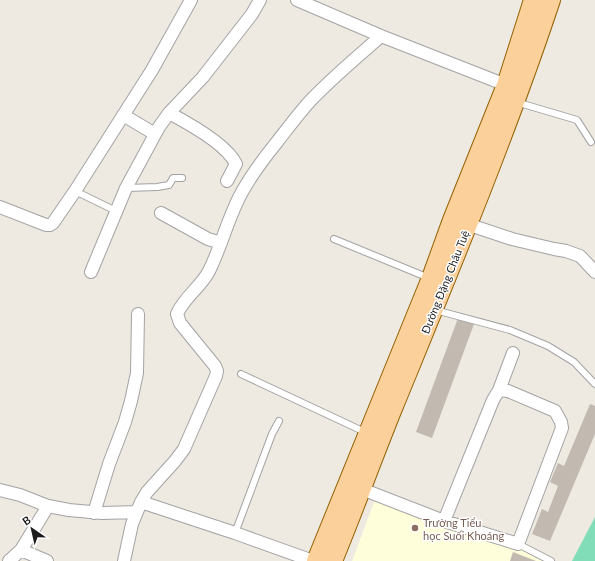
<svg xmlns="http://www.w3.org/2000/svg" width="595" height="561" viewBox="0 0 595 561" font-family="Lato,sans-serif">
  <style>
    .education { fill: #fffeda }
    .pitch { fill: #80ddb8 }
    .building { fill: #c2b9b1 }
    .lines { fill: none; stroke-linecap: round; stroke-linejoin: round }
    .service-casing { stroke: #a3a3a3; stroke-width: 8 }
    .minor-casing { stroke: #a3a3a3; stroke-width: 14 }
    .primary-casing { stroke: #946201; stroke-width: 20 }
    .service { stroke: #fff; stroke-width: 6 }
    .minor { stroke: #fff; stroke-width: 12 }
    .primary { stroke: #fbd09a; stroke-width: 18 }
    .education-dot { fill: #8d6e63; stroke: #fff; stroke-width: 1.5 }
    .labels { text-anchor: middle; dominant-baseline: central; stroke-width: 3; stroke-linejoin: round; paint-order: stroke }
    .street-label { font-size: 11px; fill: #1c1c1c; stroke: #fff }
    .education-label { font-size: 11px; fill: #785e54; stroke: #fff; text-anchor: start }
  </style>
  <rect width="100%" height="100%" fill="#eeeae2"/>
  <!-- education -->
  <path class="education" d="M377,494l176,67h-201z"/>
  <!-- pitch -->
  <path class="pitch" d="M595,517v44h-23z"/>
  <!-- building -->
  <path class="building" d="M458,318l16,6 -42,114 -16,-6z
    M590,404l5,2v28l-45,107 -18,-7 10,-25 6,3 10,-26 -8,-4 8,-19 6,3z
    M513,552l23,9h-26z"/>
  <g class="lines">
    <!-- service casing -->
    <g class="service-casing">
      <path id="service" d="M516,102l61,18 14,22
        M126,188l31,-1 12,-2 4,-7h9
        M75,191l41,20
        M334,239l95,39
        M435,310l75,20 38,16 26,16 21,22
        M241,374l126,59
        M235,533l37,-99 7,-13
        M518,544l33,17"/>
    </g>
    <!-- minor casing -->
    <g class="minor-casing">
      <path id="minor" d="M297,0l84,36 125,49 7,1
        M169,113c19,10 58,32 67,51l-9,17
        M123,115l32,19
        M0,207l46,18h4l3,-2 22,-32 77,-121 39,-70
        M161,213l47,26 13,4
        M461,222l51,17 42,10 12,2 14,5 15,16
        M91,272l35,-84 33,-61 10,-14 34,-36 49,-63 8,-14
        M499,390l14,-37
        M354,486l90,35 74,23 44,-116 -1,-6 -6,-11 -47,-20 -9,-1 -6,10 -49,121
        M0,490l20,5 28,11 21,4 33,3 35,-1
        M141,502l94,31 78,28
        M94,513l15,-49 16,-42 6,-21 6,-28 1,-59
        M21,550l26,11
        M9,561l12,-11 27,-44
        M124,561l8,-37 9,-22 6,-10 28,-31 9,-12 32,-73 1,-5 -2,-5 -35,-43 -3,-9c7,-17 24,-27 32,-43 13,-26 19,-54 33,-79 10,-18 22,-34 35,-50 11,-14 22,-29 34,-42 22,-23 46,-43 70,-64"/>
    </g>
    <!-- primary casing -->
    <g class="primary-casing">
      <path id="primary" d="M316,561l115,-283 21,-58 54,-135 27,-85
        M333,561c21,-51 40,-103 61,-155 55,-134 111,-268 157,-406"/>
    </g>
    <!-- service -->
    <use href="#service" class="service"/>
    <!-- minor -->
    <use href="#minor" class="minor"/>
    <!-- primary -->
    <use href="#primary" class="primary"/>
  </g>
  <!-- markers -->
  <circle class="education-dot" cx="415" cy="528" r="4"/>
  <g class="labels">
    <!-- street labels -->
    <g class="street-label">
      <text transform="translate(445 282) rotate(-68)">Đường Đặng Châu Tuệ</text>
    </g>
    <!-- education labels -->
    <g class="education-label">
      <text x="423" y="522">Trường Tiểu<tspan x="423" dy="13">học Suối Khoáng</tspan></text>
    </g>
  </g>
  <!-- north arrow -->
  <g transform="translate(32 529) rotate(326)" stroke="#ffffff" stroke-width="3" paint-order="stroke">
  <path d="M0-3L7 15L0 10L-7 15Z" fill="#1c1c1c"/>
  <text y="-6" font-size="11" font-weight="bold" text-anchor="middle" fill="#1c1c1c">B</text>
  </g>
</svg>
